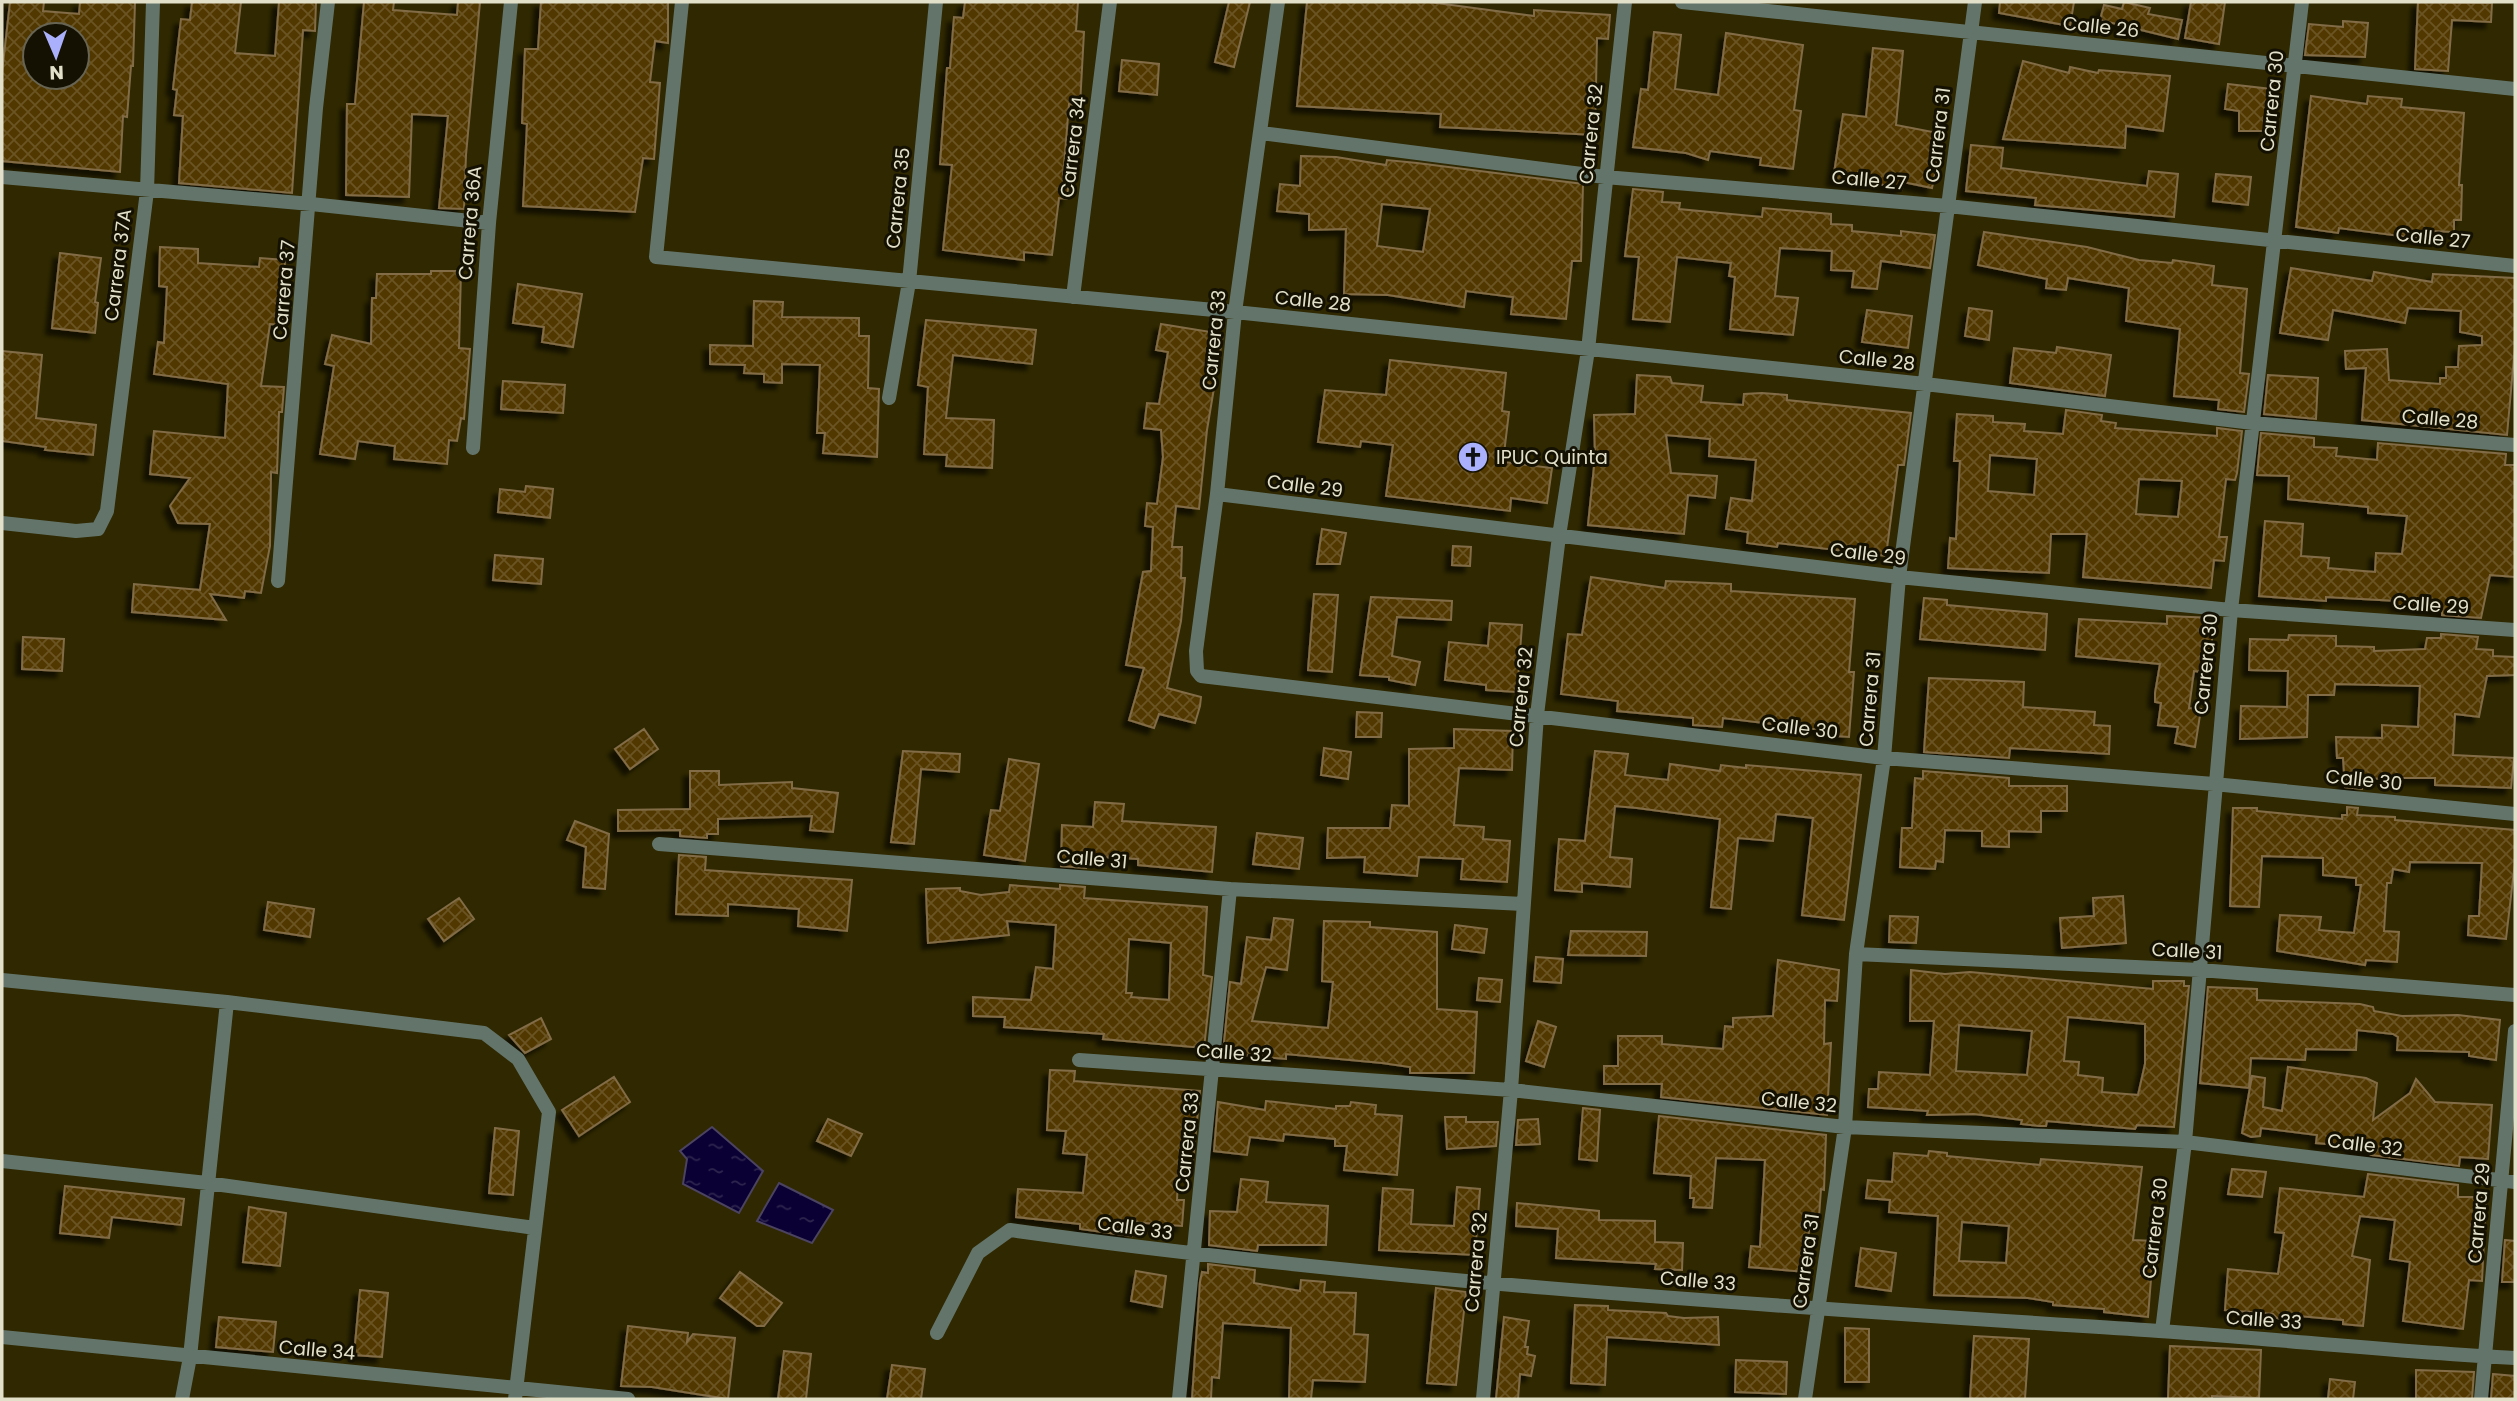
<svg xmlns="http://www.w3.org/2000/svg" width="2517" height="1401" viewBox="0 0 2517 1401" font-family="Poppins,sans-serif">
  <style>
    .water { fill: url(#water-ripples); stroke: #4b4360; stroke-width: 2 }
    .building { fill: url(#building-cross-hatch); stroke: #826c47; stroke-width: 2; fill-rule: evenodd; filter: url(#shadow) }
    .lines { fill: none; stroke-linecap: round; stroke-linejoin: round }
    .street { stroke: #63756a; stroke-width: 14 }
    .labels { text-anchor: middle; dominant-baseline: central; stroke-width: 6; stroke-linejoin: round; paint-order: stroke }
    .street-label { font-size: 19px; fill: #e3e0ca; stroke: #141103 }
    .poi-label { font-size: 19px; fill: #e3e0ca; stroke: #141103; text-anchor: start }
  </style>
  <defs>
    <pattern id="water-ripples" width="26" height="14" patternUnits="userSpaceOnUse" patternTransform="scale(1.75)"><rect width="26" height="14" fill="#0a0033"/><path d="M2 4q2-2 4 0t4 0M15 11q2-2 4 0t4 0" fill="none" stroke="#2e254f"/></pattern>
    <pattern id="building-cross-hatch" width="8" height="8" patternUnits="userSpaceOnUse" patternTransform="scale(1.75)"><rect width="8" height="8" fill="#513800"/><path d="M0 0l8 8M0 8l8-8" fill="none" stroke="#6a5424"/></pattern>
    <filter id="shadow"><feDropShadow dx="-6" dy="6" stdDeviation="2" flood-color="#0009"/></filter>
  </defs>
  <rect width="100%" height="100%" fill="#2f2800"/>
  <!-- water -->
  <path class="water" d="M712,1127l51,44 -24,42 -56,-29 4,-25 -7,-8z
    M779,1183l54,27 -21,33 -55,-22z"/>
  <!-- building -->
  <path class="building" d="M10,2h34l-1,9 36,3 1,-12h55l-2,64h-2l-4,51 -4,-1 -3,56 -118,-11v-88zM35,35h42v42h-42z
    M192,2h49l-6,51 40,3 4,-54h37l-1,29 -12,-1 -11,163 -113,-10 4,-67 -9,-1 3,-25 -4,-1 8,-70 9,1z
    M364,2h30l-1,8 64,5 1,-13h22l-14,153 -2,54 -25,-1 9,-92 -36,-2 -3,83 -63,-2 1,-91h8z
    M541,2h127v41l-13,-2 -5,41 10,1 -6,76 -11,-1 -8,54 -112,-6 4,-82 -5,-1 3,-74h13z
    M965,2h113l-2,29 8,1 -4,73 -11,-1 -6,74h6l-2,21 -8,-1 -7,57 -28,-3v8l-81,-10 9,-85 -12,-1 7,-96h3l4,-51 9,1z
    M1229,2h21l-16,65 -19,-5z
    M1307,2h122l105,14v-6l76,5 -2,24 -11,-1 -2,97 -155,-8 1,-13 -144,-8z
    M2000,2h74l-4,24 -71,-13z
    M2124,2l26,6 -2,6 34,6 -4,19 -78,-19 4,-15 18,4z
    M2191,2h34l-6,42 -34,-6z
    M2418,2l74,1 -1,19 -39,-2 -4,51 -33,-2z
    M2343,21l25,2 -3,34 -60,-2 4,-31 34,3z
    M1654,32l27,3 -6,54 43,6 8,-62 77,12 -9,65 7,1 -8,58 -33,-4 1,-7 -51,-7 -2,9 -22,-7 -53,-6 8,-58 7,1z
    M1873,48l30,3 -7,74 47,9 -11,54 -29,-6 -1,7 -37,-8v3l-32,-4 10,-66 23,3z
    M1122,60l37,4 -2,31 -38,-4z
    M2023,61l46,12 1,-6 28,6 1,-3 71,6 -7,55 -37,-5 -1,22 -122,-9z
    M2228,84l43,5 -4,42h-28v-20l-14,-2z
    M2311,96l56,8 1,-8 34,3 -1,8 63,6 -5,72h3l-1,35h-7v12l-22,-1 -1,9 -92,-12 -1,5 -42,-6z
    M1971,145l32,3 -2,20 146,18 2,-15 29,3 -4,43 -139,-12 1,-7 -70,-7z
    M1301,156l35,1 50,8 1,-5 30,3 166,21 -2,77h-9l-6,58 -55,-5 2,-17 -47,-6 -2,16 -76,-12 -44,-1 2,-65 -37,1v-16l-32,-3 3,-27 20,2zM1382,204l48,5 -7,43 -46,-6z
    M2216,174l35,3 -3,28 -35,-4z
    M1633,189l30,3 -1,10 18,1 -1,6 83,8 1,-9 68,6v10l21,1v6l49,5v-5l34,4 -5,33 -49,-7 -4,28 -25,-2 2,-16 -23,-1 1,-19 -52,-3 -5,48 23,2 -5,37 -63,-6 5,-52 -6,-1 2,-13 -54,-6 -7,65 -37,-3 6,-62 -14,-1z
    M1984,232l103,15 52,13 33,3 1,-3 41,6 -2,19 35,4 -7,84 9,1 -5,38 -26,-3 1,-9 -45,-4 6,-67 -54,-8 3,-33 -61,-10 -2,12 -20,-2 1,-9 -69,-14z
    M160,247l38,2v14l61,4 1,-9 25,2 -3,65 -12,-1 -9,62 23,1 -2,25h-3l-2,61 -6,-1 -1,74 -9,47 -16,-2 -1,7 -34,-4 16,26 -94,-8 2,-28 66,6 10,-66 -32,-1 -8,-17 20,-28 -40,-4 4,-43 71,7 3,-54 -74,-10 4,-32 6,1 3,-56 -8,-1z
    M60,253l41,5 -6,44 3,1 -3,30 -43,-5z
    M2291,268l81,13 2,-9 58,10 1,-8 82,4v68l-8,89 -145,-15 4,-52 -20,1 -1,-18 42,-2 2,31 51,4v-6h6v-11h12l1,-21 23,-1v-9l-22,-4 1,-21 -53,-3 -3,15 -72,-13 -5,30 -48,-7z
    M431,271h30l-2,77 11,1 -6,70 -3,-1 -4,23 -8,-1 -2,24 -53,-5 1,-13 -37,-5 -3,18 -35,-5 14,-88 -9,-2 7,-29 39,9 1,-46h4l1,-24h54z
    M518,284l64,10 -9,53 -31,-5 2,-15 -31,-4z
    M754,301l29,1 -1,15 77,1v18h10l-1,52 11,1 -2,68 -54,-4 2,-20h-8l3,-68 -38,-1v19l-18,-1v-8l-20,-1 1,-8 -35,-1v-19l43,1z
    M1969,308l23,3 -3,29 -24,-4z
    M1867,310l45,6 -4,32 -46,-6z
    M926,320l110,10 -4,34 -79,-9 -7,63 48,2 -2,48 -46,-2 1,-11 -23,-1 4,-67 -10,-2z
    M1161,324l62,10 -16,96 -8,79 -23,-3 -4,41h10l-1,31h4l-4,43 -14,67 34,9 -1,9 -5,17 -36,-9 -5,14 -25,-8 15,-52 -18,-3 17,-93 8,-1 2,-44 -8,-1 2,-23 10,1 6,-47 -2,-27 -17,-2 3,-25 12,1 9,-52 -12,-2z
    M2057,347l54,8 -6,41 -95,-13 4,-35 42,5z
    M2,351l40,4 -6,63 60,7 -3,30 -48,-5 1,-3 -44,-6z
    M1390,360l116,13 -4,38 7,1 -6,50 49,6 -5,35 -36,-5 -1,13 -124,-15 7,-51 -32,-4 -1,6 -42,-5 7,-52 61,5z
    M1637,375l33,2 2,6 31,3 -2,16 42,3 1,-11 18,-1 25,2v5l124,13 -7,52h-6l-12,91 -108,-13 -1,4 -30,-4 1,-11 -22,-3 5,-31 21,3 4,-41 -47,-4 1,-17 -44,-4 5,38 46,3 -2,22 -27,-3 -4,39 -96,-9 7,-68 -1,-42 41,-1z
    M2268,375l50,3 -2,41 -52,-5z
    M503,381l62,4 -2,28 -62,-4z
    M2066,410l36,5 -1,6 15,2 -1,5 102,8v-8l25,3 -5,42 -2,7 -9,-1 -7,58h8l-3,24 -10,-1 -3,28 -128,-11 4,-43h-36l-2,39 -101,-5 2,-30 6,1 4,-78h-6l3,-47 36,2v6l32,2 -1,7 39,3zM1990,455l47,4 -3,36 -46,-4zM2139,479l43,2 -4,36 -42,-3z
    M2261,433l53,5v9l23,1 -1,8 41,4 1,-17 128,11 -1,11h10v112l-25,-2 -9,43 -39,-3v-4l-46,-6 1,-4 -71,-4v4l-67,-5 6,-75 38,3 -2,32 28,2 -1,10 47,4 1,-19 26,1 5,-38 -39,-3v-6l-80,-8 1,-23 -32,-1z
    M526,486l27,3 -3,29 -52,-6 2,-23 25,3z
    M1322,529l24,4 -6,31h-23z
    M1453,546l18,1 -1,19 -18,-1z
    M495,555l48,4 -2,25 -48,-4z
    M1591,577l74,11 1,-7 65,3v7l124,8 -6,73h5l-5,65 -28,-2 1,-5 -99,-12 -1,9 -29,-2v-7l-76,-7 1,-10 -57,-7 7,-60 14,1z
    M1314,594l24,1 -6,77 -24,-2z
    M1371,597l81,4 -1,19 -54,-3 -5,39 28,6 -5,23 -26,-5v-3l-29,-2z
    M1924,598l23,2v5l100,9 -2,36 -125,-11z
    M2167,616l47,2 -5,55 -15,-2 -5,37 12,1 -6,38 -20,-4 3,-16 -20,-2 3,-22 -6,-1v-9l5,-29 -84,-8 3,-37 88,5z
    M1490,623l32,2 -5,67 -31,-2v-5l-41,-5 4,-38 39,4z
    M2441,634l37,3 -2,12 17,1v6l22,1v18l-28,1 -8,41 -24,-3 -2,41 61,3 -3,30 -76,-3v-7h-42l-29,1 -2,10 -17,-2 -2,-29h-6l-1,-21 46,1v-13l36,2 2,-41 -85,-2 -1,11h-26l-1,42 -67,2 1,-33 46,1 1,-36 -39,-1 1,-31 38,1 1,-5 47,1v10l38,1v4l51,-2 2,-11h14z
    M23,637l41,2 -2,32 -40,-2z
    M1929,678l95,4 -1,25 72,5 -1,13 16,1 -1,28 -99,-6 -1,10 -85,-6z
    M1357,712l25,1 -1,24h-25z
    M644,729l14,20 -28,20 -15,-20z
    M1454,729l59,2 -1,39 -53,-2 -5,57 30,2 -1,12 27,2 -3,41 -46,-3 2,-20 -44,-2 -2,19 -53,-4 1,-15 -38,1 1,-30h62l2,-23 17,1v-57l45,-1z
    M1324,748l27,4 -3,27 -27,-4z
    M903,751l57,3 -1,18 -38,-3 -7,75 -23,-2z
    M1595,751l33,3 -3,21 43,5 2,-16 50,7 1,-6 25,3v-3l115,10 -17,145 -42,-5 11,-97 -37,-4 -3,27 -35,-3 -7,71 -20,-2 9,-88 -83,-11 -22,-2 -5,51 22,2 -2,28 -48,-4v9l-27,-2 4,-51 26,2z
    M1009,759l30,5 -14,97 -41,-6 7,-45 9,1z
    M690,771h29v14l73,-3v6l46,5 -5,39 -23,-2 2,-14 -94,3v15h-11v4l-27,-2v-6l-62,1v-21l72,-1z
    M1923,771l86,7v8h58v25h-26v21l-32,-1v16l-27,-1v-15l-37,-1 -2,32 -7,-1 -1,8 -35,-2 2,-39h10l3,-50 8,1z
    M1095,802l29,2 -2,17 94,6 -4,45 -74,-7v-6l-51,-3 -1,12 -25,-2 1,-41 31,2z
    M2347,807l11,1 -1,7 38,2v3l120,10v32l-9,77 -38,-4 1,-19h10l3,-53 -72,-1 -1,10 -16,-3 -2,14h-4l-3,48 15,1 -2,30 -31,-2 -1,5 -88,-14 3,-36 41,2 -2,13 35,3 7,-48h-5v-7l-33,-3v-17l-61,-2 -3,51 -29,-1 3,-98h24v3l85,8v-4h5z
    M575,821l34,13 -4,55 -22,-2 3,-40 -19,-7z
    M1257,833l46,5 -4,31 -46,-5z
    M679,855l27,2 -1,13 147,10 -5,51 -49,-5 1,-17 -71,-5v12l-52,-2z
    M1010,885l50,4v-4l25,2 -1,11 123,9 -4,68 9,2 -8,71 -101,-9 1,-5 -100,-7 1,-10 -32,-1v-19l58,3 5,-33 17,2 3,-44 -49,-4 2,14 -81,8 -2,-54 34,-1v3l21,4 28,-3zM1129,939l42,4 -2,57 -38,-3 1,-4h-6z
    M2123,896l3,47 -64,5 -2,-30 34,-2 -1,-18z
    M459,898l15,21 -30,22 -16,-22z
    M268,902l46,7 -4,28 -46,-7z
    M1890,916l28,1 -2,26 -27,-1z
    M1274,918l19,2 -6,50 -21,-3 -14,54 76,7 5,-46 -11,-1 2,-60 46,1v5l67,5v77l40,3 -3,61h-64v-6l-28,-4 -96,-9v5l-63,-6 7,-71 11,2 6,-47 24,3z
    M1455,925l32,4 -3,24 -32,-4z
    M1571,931l76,1 -1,24 -78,-1z
    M1536,957l27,2 -2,24 -27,-2z
    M1778,960l61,10 -2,31 -12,-1 -1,44 7,-1 -4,72 -166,-18 1,-13h-58v-18h14v-30h44v8l61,5 2,-23 8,1v-9l40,-2z
    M1911,970l34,4 25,-2 183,17v-8h31v5h5l-15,141 -37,-2 -2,4 -88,-8 -1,5h-7l-18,-2 1,-4 -48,-6 -47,1 1,-4 -60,-4 1,-18h9l1,-17 51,3 4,-54h-24zM2068,1017l77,7v40l-7,31 -36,-3 1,-14 -25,-3 1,-13 -15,-1zM1959,1025l73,6 -5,44 -71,-4z
    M1479,978l23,2 -2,22 -23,-2z
    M2208,987l49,2v11l103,4 13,3 1,4 28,5 56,-1 42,5 -4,40 -27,-4v-4l-72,-2 1,-13 -5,-3 -36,-4 -1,20 -50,-1 -1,11 -54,-2 -2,30 -49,-5z
    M541,1018l10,21 -26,14 -16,-18z
    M1538,1021l18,6 -12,40 -18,-6z
    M2288,1067l78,11 11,5 -4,37 37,-27 6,-14 19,23 57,3 -4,54 -28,-2 -1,9 -88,-11 1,-3 -21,-2 1,-4 -36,-3 1,-8 -56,-7 -1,8 -9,1 -9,-4 10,-57 13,2 -2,29 19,4z
    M1050,1070l25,1 -1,10 126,10 -7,69 -14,-1 -2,41h7l-2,26 -49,-4 -1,14 -52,-7v-5l-64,-7 2,-28 65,4 4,-38 -24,-2 3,-22 -19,-1z
    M614,1077l16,25 -51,34 -17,-26z
    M1266,1101l70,8v-3h14l1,-4 25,3 -1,9 27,2 -5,59 -53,-5 3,-24h-12v-7l-51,-5 -1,7 -33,-4 -3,18 -33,-4 4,-49 47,8z
    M1583,1108l17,2 -3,51 -18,-2z
    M1659,1116l167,19 -2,55 -3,-1 -2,28 -9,-1 -4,56 -57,-5 2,-21 9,1 5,-87 -49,-2 -4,50 -19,-1 1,-9h-4l1,-22 -37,-3z
    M1445,1117h21v5h32l-2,24 -49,3z
    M828,1119l34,15 -11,22 -34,-15z
    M1538,1119l2,25 -24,1 2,-25z
    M495,1128l24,3 -6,64 -24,-2z
    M1929,1151l18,2v3l93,9 1,-6 101,8 -9,73 21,1 -6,76 -44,-5v-3l-51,-4v-3l-25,-4 -94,-3 4,-79 -49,-4 1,-12 -24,-2 2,-18 24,2 2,-29 34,3zM1962,1222l47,4 -3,37 -47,-2z
    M2232,1169l34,3 -4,25 -34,-3z
    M2368,1174l90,11v12h28l-4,84 -13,-1 -6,49 -60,-8 7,-59 -20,-3 5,-39 -35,-4 -8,40 18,4 -7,66 -20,-2v-4l-44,-4 -1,5 -21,-3 -4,-4 -48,-4 3,-41 50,5 6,-41 -9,-1 5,-44 84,9z
    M1241,1179l27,3 -2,20 62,4 -2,39h-68l-1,6 -48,-6 1,-34 27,1z
    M65,1186l119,13 -3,26 -69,-8 -3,21 -49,-5z
    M1457,1187l23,2 -5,66 -96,-5 4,-62 30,2 -2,34 43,2z
    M1517,1203l82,8v9l56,1v21l28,1 -1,27 -27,-1 1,-5 -100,-6 2,-29 -42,-3z
    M249,1207l37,6 -6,53 -37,-4z
    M2505,1240l10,1v41h-13z
    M1861,1248l35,5 -5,38 -35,-5z
    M1208,1264l47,6 -1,13 46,8 1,-11 24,2 -1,10 32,1 -2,41 14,1 -3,47 -52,-2 -2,19h-22l2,-71 -68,-5 -4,55 -7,-1 -1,22h-19l8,-117 2,-10 6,1z
    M1136,1271l30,5 -4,31 -31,-6z
    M740,1272l42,31 -18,23h-7l-37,-28z
    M1436,1288l30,4 -10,93 -29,-2z
    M360,1290l28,3 -6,64 -28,-2z
    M1575,1305l33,1v4l58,3 2,3 16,2 34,-1 1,28 -112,-8 -2,48 -34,-2z
    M219,1317l57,5 -3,30 -57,-5z
    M1504,1317l25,4 -4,26h3l-1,7 8,2 -4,20 -11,-2 -2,25h-22z
    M628,1326l60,7 -1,9 6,-8 42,4 -7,61 -76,-12 -31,-1z
    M1845,1328l24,1v53h-24z
    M1974,1336l55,3 -4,60h-55z
    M2170,1346l91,4 -2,48 -47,-2v3h-44z
    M784,1351l27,3 -5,45h-28z
    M1736,1360l51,2 -1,32 -51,-2z
    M892,1365l33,4 -4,30h-34z
    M2416,1370l58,2 -2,27h-56z
    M2493,1374l22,2v23h-24z
    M2330,1379l25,3 -2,17h-25z"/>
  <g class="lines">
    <!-- street -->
    <path class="street" d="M682,2l-26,255 579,55 690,72 328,39 262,22
      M1278,2l-43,310 -18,182 -21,157 1,20 4,5 683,82 330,26 301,30
      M1682,2l833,87
      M1261,133l344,44 343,29 567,60
      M2,177l309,27 178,19
      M1073,297l37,-295
      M889,398l20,-116 27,-280
      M473,448l16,-225 22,-221
      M1217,494l682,83 332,33 284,20
      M2,523l74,8 22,-2 9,-18 40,-320 6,-189
      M278,581l38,-473 12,-106
      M659,844l571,45 293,15
      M1856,954l344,16 315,25
      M2,980l225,22 257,31 34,26 31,53 -34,287
      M1079,1060l432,30 334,37 340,15 330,40
      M2,1161l205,22 328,45
      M2162,1331l23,-189 46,-532 71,-608
      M937,1333l41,-80 32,-23c381,53 766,76 1149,101 119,8 237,21 356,27
      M2,1337l626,62
      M182,1399l8,-42 37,-355
      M1179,1399l51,-510
      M1483,1399l28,-309 26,-375 22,-179 29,-186 37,-348
      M1805,1399l40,-272 11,-173 28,-196 15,-181 76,-575
      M2481,1399l34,-368"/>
  </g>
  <!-- icons -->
  <defs>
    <g id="church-disc" transform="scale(1.575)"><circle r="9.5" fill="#aab0fb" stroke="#141103"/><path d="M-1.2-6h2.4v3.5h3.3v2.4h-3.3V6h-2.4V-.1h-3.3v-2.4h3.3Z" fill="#111"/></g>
  </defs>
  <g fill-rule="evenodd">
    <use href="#church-disc" x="1473" y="457"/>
  </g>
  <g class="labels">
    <!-- street labels -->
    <g class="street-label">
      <text transform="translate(2101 27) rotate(6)">Calle 26</text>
      <text transform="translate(2272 101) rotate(-84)">Carrera 30</text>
      <text transform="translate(1591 134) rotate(-84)">Carrera 32</text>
      <text transform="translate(1938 135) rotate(-83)">Carrera 31</text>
      <text transform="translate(1073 147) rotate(-83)">Carrera 34</text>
      <text transform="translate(1869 180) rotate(5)">Calle 27</text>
      <text transform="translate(898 198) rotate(-84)">Carrera 35</text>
      <text transform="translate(470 223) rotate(-85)">Carrera 36A</text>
      <text transform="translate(2433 238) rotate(6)">Calle 27</text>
      <text transform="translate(118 265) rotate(-83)">Carrera 37A</text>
      <text transform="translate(284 290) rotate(-85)">Carrera 37</text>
      <text transform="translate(1313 301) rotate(6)">Calle 28</text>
      <text transform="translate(1214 340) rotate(-84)">Carrera 33</text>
      <text transform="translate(1877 360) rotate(6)">Calle 28</text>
      <text transform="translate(2440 419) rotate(5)">Calle 28</text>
      <text transform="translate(1305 486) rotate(7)">Calle 29</text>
      <text transform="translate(1868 554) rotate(7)">Calle 29</text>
      <text transform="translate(2431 605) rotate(4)">Calle 29</text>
      <text transform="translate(2206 664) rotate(-84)">Carrera 30</text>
      <text transform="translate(1521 697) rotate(-84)">Carrera 32</text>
      <text transform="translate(1870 699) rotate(-85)">Carrera 31</text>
      <text transform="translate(1800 728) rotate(7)">Calle 30</text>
      <text transform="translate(2364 780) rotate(6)">Calle 30</text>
      <text transform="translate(1092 859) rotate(5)">Calle 31</text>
      <text transform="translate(2187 951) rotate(3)">Calle 31</text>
      <text transform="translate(1234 1053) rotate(4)">Calle 32</text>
      <text transform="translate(1799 1102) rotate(6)">Calle 32</text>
      <text transform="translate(1187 1142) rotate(-84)">Carrera 33</text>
      <text transform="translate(2365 1145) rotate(7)">Calle 32</text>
      <text transform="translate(2479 1213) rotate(-85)">Carrera 29</text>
      <text transform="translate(1135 1228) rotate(8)">Calle 33</text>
      <text transform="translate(2155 1228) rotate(-83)">Carrera 30</text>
      <text transform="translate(1806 1261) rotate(-82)">Carrera 31</text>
      <text transform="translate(1476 1262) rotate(-85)">Carrera 32</text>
      <text transform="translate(1698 1281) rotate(5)">Calle 33</text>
      <text transform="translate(2264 1320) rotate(4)">Calle 33</text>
      <text transform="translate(317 1350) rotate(5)">Calle 34</text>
    </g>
    <!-- poi labels -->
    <g class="poi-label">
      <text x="1496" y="457">IPUC Quinta</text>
    </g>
  </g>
  <!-- border -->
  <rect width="2517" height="1401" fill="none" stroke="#e3e0ca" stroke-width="7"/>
  <!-- north arrow -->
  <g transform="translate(56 56) rotate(178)"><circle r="33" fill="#141103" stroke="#676453" stroke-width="2"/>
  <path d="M0-5L12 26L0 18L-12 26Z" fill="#aab0fb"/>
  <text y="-10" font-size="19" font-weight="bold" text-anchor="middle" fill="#e3e0ca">N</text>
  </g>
</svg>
